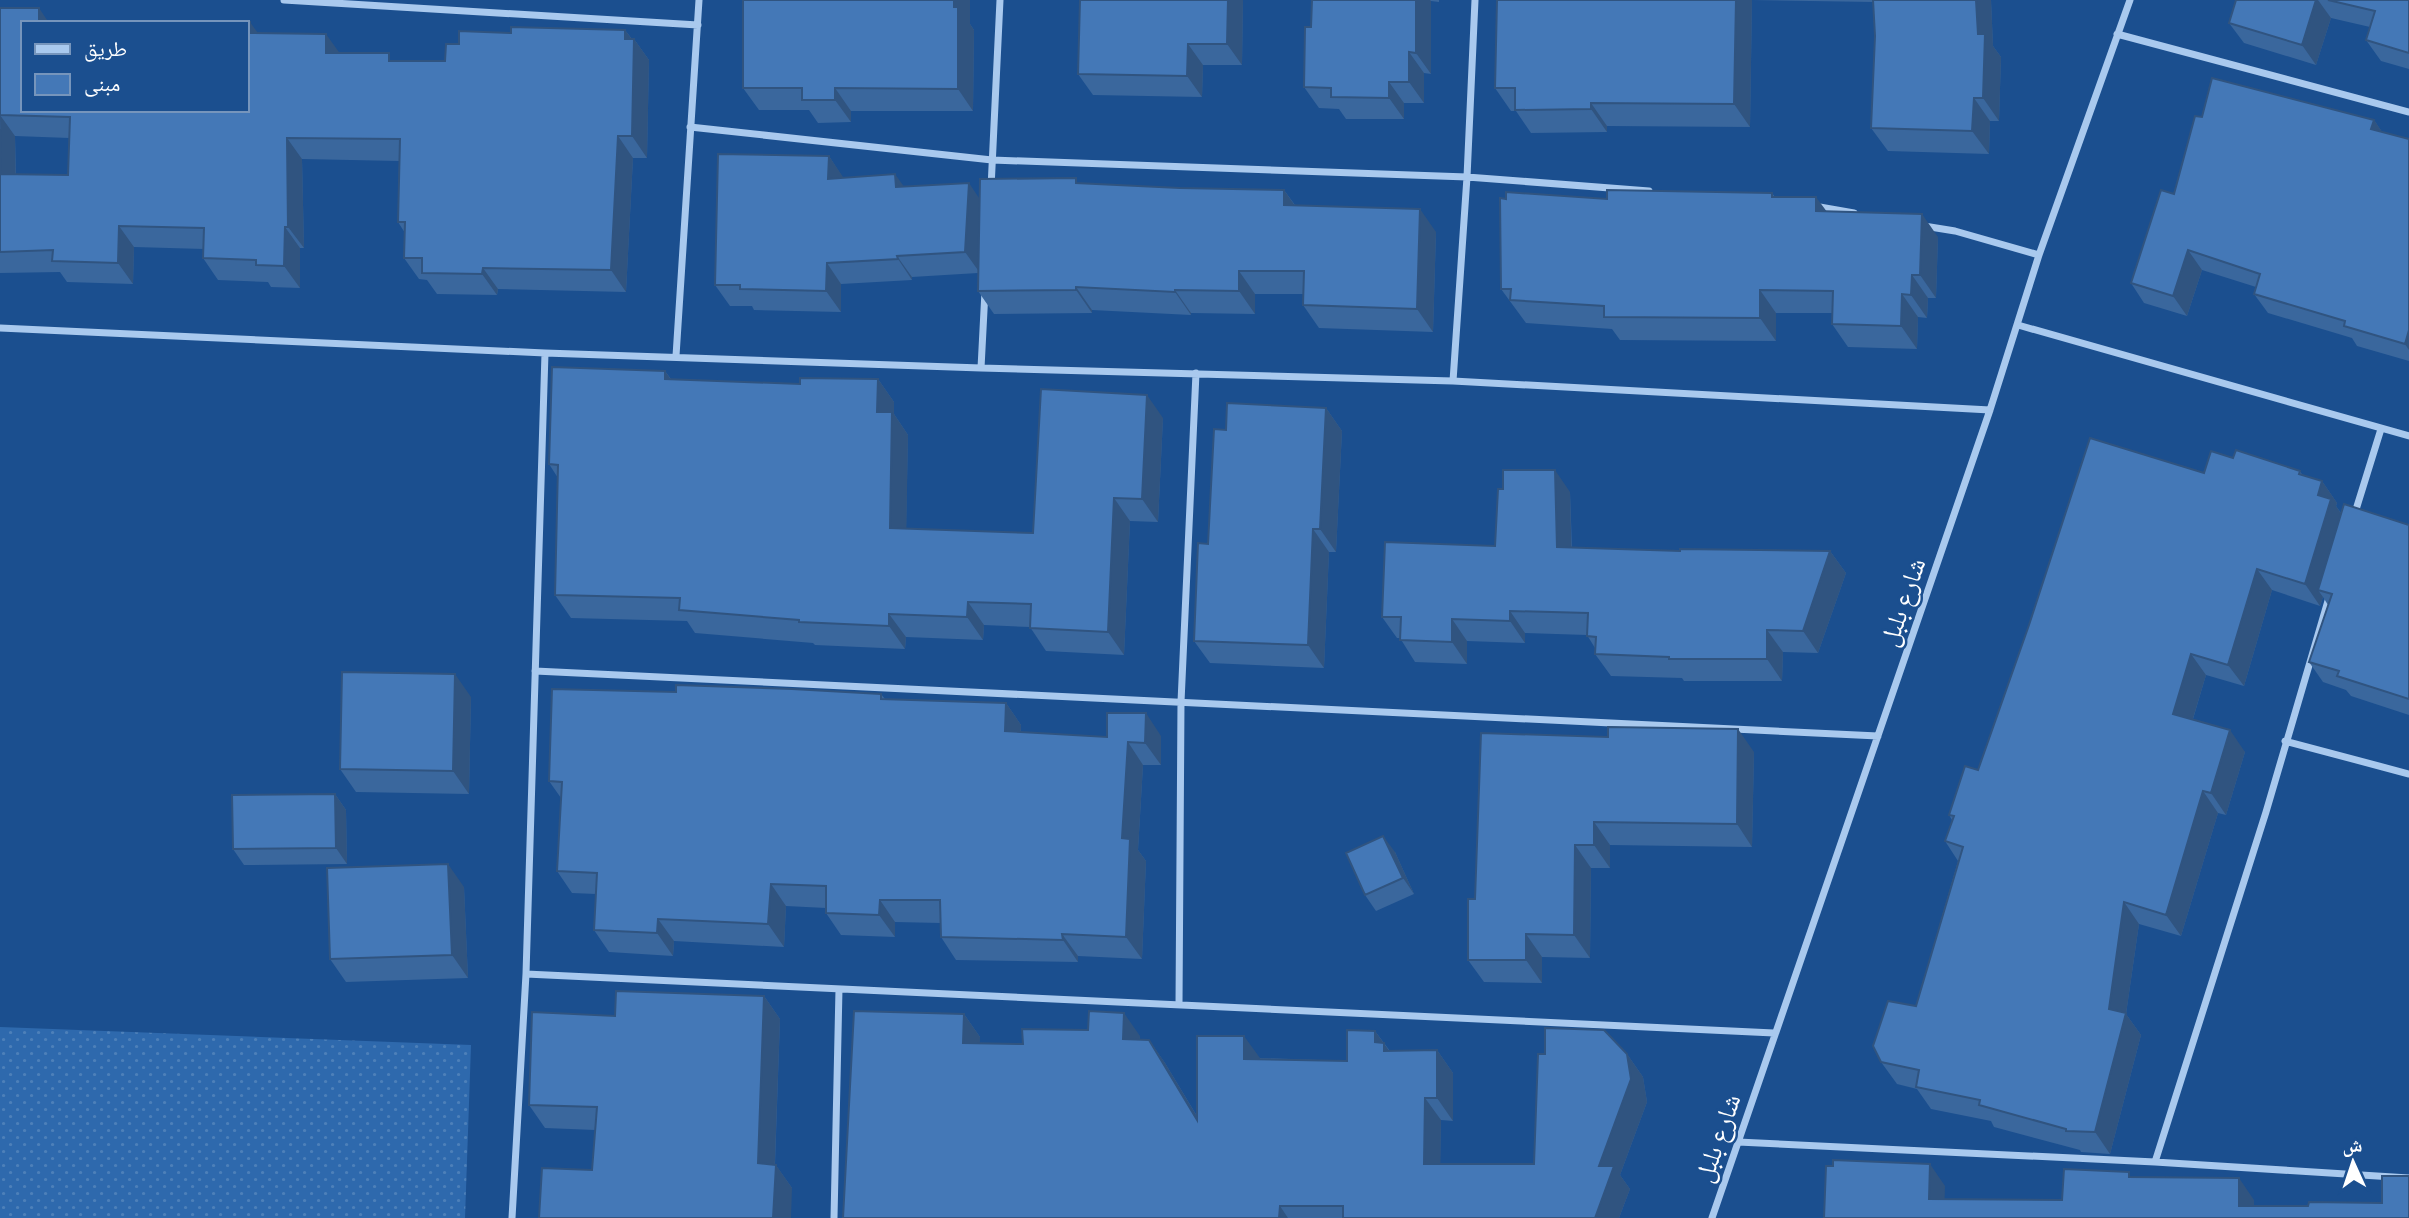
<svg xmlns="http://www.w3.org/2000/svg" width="2409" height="1218" viewBox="0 0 2409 1218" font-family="'PT Sans Narrow','Noto Naskh Arabic',sans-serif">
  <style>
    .grass { fill: url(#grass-dots) }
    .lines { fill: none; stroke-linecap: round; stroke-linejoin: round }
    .minor { stroke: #a9c9ee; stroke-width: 7 }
    .wall { fill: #3a679d; fill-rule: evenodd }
    .shaded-wall { fill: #305480 }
    .building { fill: #4478b7; stroke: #305480; stroke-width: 2 }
    .labels { text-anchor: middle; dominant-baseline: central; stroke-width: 5; stroke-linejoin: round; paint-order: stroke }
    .street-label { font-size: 26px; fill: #fff; stroke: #1b4f8f }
  </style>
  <defs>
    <pattern id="grass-dots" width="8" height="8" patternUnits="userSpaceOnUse" patternTransform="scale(1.75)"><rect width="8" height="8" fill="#2e69ad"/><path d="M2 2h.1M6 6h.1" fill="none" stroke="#4d80b9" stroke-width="1.8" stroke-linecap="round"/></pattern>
  </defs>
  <rect width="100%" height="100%" fill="#1b4f8f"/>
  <!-- grass -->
  <path class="grass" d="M0,1027l471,18 -6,173h-465z"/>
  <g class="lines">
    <!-- minor -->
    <path class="minor" d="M284,0l414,25
      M2117,34l292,78
      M690,127l302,33 475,17 182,14
      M991,188l9,-188
      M1814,206l40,7
      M1924,226l31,5 84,24
      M2018,325l391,111
      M0,328l545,25 436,15 472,13 537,29
      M676,356l23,-356
      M981,368l4,-77
      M1453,381l14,-204 8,-177
      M2354,516l27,-87
      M535,671l1343,65
      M2285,741l124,33
      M526,974l1248,59
      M1179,1005l2,-303 15,-329
      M1738,1142l417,20 254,16
      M2155,1162l111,-350 64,-218
      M512,1218l14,-244 19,-621
      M834,1218l5,-229
      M1712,1218l278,-808 49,-155 91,-255"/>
  </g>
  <!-- wall -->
  <path class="wall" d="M743,0h227v24l4,6 -1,81h-122v11l-33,1 -9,-13h-50l-16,-22z
    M1243,0l-1,65h-39l-1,32 -109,-2 -15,-21z
    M1312,0h127v2l-8,-1v73l-7,-1v30h-20v16h-58l-7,-10 -20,-1 -15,-21 7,-60z
    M1497,0h494l2,46 8,11 -2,64h-9l-1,33 -101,-3 -17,-23 4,-92 -1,-34 -122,-2 -2,127 -143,-1v6l-76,1 -15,-22h-5l-16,-23z
    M2236,0h173v69l-28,-8 -15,-21 4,-13 -39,-9 -15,47 -72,-22 -15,-20z
    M0,8l23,102 235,-77 81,20 55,8h51l14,-17 52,-11 114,-3 7,9h2l15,21 -2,98h-14l-7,134 -128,-3 -1,6 -60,-1 -10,-14 -8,-1 -15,-21 1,-25 -7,-11 1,-61 -97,-2 2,89h-4v40l-29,-1 -3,-5 -50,-2 -15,-22 1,-9 -70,-2 -1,37 -66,-2 -7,-10 -60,1zM15,136l54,2 -1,37 -52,-1z
    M2202,117l172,3 8,12 27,7v222l-52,-15 -5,-8 -84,-25 -14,-19 2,-7 -54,-17 -15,46 -43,-13 -13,-20 43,-89z
    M829,156l14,22 136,20 100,-15 101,5 104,2 11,15 141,27 -3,100 -114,-4 -16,-23 1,-11h-49v20l-64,-1v2l-99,-5v3l-98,1 -16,-23v-18l-66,4v3l-71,4v28l-87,-2 -2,-4h-22l-15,-21z
    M1772,193l3,4 51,14 112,26 -2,61h-8l-1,20 -9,-1 -1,32 -69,-2 -16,-23v-11h-56v28l-156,-1 -8,-11 -86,-6 -25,-34 106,-90z
    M665,371l6,8 129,5 78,-5 16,23v12l14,21 -2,94 127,4 130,-115 -5,104 -28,-1 -6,134 -78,-4 -16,-24 -46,-2 -1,15 -77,-3 -1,12 -90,-4 -2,-2 -118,-10 -8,-12 -116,-3 -16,-23 3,-117 -9,-14z
    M1326,408l16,23 -6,121h-7l-5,116 -114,-5 -16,-22 32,-211z
    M2233,458l67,13 3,5 19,5 15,22 -1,3 5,7 68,12v190l-58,-19 -5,-6 -23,-8 -14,-20 19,-57 -5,-8 -3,9 -48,-16 -28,96 -38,-11 -13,44 52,33 -19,63 -8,-2 -37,123 -42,-12 -13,90 15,21 -31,119 -29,-2 -1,-2 -86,-23 -3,-6 -60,-12 -14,-20 -20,-5 -16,-22 35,-56 42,-145 -13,-20 7,-21 -3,-5 29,-45 226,-297z
    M1570,492l2,56 108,3h150l16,22 -28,80 -35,-1 -1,29h-98l-2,-3 -71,-2 -16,-22v-6l-8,-13 -62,-2v10l-58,-2v23l-52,-2 -15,-24h-3l-15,-21 113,-71z
    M676,692l205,2 4,5 121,4 15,22v7l86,5 54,-1v29h-18l-5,85 8,11 -4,98 -64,-3v6l-122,-2 -15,-23v-14l-46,-1v15l-54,-2 -15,-22v-5l-40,-2 -2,41 -110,-6 -1,15 -64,-4 -15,-22 2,-36 -24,-1 -15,-22 4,-73 -12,-17z
    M471,697l-2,97 -113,-2 -16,-23z
    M1608,737l146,15 -2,95 -142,-2v23h-19l-1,90 -48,-1v26l-58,-1 -16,-22 7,-61z
    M335,794l11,16 1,54 -103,1 -11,-16z
    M1395,852l19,42 -38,17 -11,-16z
    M464,887l4,91 -122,4 -16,-23z
    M764,996l16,23 -5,145 17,24 -200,-18 3,-40 -50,-2 -16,-23 86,-89z
    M964,1014l16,23 -1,6 44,1 117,-8v4h9l16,23 32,53 63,-58 87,3 28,-30 15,20 47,-1 16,23v48l-12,-1 -1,44h94l93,-110 16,23 4,25 -27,73 10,14 -11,29h-776z"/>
  <!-- shaded-wall -->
  <path class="shaded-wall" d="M954,0h16v24l4,6 -1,81 -15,-22z
    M1228,0h15l-1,65 -15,-21z
    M1416,0h14l1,1v73l-15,-21z
    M1736,0h16l-2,127 -16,-23z
    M1976,0h15l2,46 8,11 -2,64 -16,-23z
    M2316,0h2l13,18 -15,47 -14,-20z
    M39,8l10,15h-10z
    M250,22l15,21 -15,-10z
    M625,30l9,12v-3l15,21 -2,98 -15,-22z
    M326,34l15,21 -15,-2z
    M1188,44l15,21 -1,32 -15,-21z
    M1409,52l15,21v30l-15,-21z
    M1389,82l15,21v16l-15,-21z
    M835,88l16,23v11l-16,-22z
    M1974,98l16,23 -1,33 -17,-23z
    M1591,103l16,23v6l-16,-23z
    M0,115l15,21 1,59 -15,-21z
    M2374,120l13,19 -16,-10z
    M618,136l15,22 -7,134 -15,-22z
    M287,138l15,21 2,89 -16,-21z
    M829,156l14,21v23l-15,-21z
    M895,174l15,21 -14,-8z
    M969,183l14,21 -3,69 -15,-21z
    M1284,190l16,23 -16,-8z
    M1816,197l17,23 -17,-9z
    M1420,209l16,23 -3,100 -16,-23z
    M1922,214l16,23 -2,61 -16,-23z
    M119,226l15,21 -1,37 -15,-21z
    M285,227l15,21v40l-16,-22z
    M2188,250l14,20 -15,46 -14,-20z
    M897,256l15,21v3l-14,-21z
    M827,263l14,21v28l-15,-21z
    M483,268l15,21 -1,6 -15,-21z
    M1239,271l16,23v20l-16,-23z
    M1912,275l16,23 -1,20 -16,-23z
    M1076,287l16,23v3l-16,-23z
    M1175,290l16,23v2l-16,-23z
    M1760,290l16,23v28l-16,-23z
    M1902,294l16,23 -1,32 -16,-23z
    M2409,330v20l-4,-6z
    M665,371l16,23 -16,-15z
    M878,379l16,23v12l14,21 -2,116 -16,-23 -13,-116z
    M1147,395l16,23 -5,104 -16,-23z
    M1326,408l16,23 -6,121 -16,-23z
    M1555,470l15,22 2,77 -15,-22z
    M2322,481l15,22 -1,3 10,15 -28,69 5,7 -3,9 -15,-22 13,-89z
    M1114,498l16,23 -6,134 -16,-23z
    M1313,529l16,23 -5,116 -16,-23z
    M1830,551l16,22 -28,80 -15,-22z
    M2257,569l15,21 -28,96 -16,-21z
    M968,602l16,23 -1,15 -16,-23z
    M1510,611l15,22v10l-15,-22z
    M889,614l17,23 -1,12 -16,-23z
    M1452,619l15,22v23l-15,-22z
    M1767,630l16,22 -1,29 -15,-22z
    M2191,654l15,21 -18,60 -15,-21z
    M455,674l16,23 -2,97 -16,-23z
    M1006,703l15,22 -1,28 -15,-22z
    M1146,713l15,23v29l-16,-22z
    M1738,729l16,23 -2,95 -15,-23z
    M2230,730l15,22 -19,63 -15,-22z
    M1128,742l15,23 -5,85 8,11 -4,98 -16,-22 -4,-99z
    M2203,791l15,22 -37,123 -15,-21z
    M335,794l11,16 1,54 -11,-16z
    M1594,822l16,23v23l-16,-23z
    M1383,836l12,16 19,42 -11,-16z
    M1575,845l16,23 -1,90 -16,-23z
    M448,864l16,23 4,91 -16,-23z
    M771,884l15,22 -2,41 -16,-23z
    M880,900l15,22v15l-16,-22z
    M2124,902l15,22 -13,90 15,21 -31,119 -15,-22 14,-123z
    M658,919l16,22 -1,15 -16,-23z
    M1062,934l16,22v6l-15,-22z
    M1526,934l16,23v26l-16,-23z
    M764,996l16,23 -6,167 -16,-23z
    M1124,1013l16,23 -1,26 -16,-23z
    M964,1014l16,23 -1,29 -16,-23z
    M1375,1031l25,35 -25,-24z
    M1244,1036l16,22v23l-16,-22z
    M1149,1040l16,23 48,80 -16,-23z
    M1437,1050l16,23v48l-16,-23z
    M1627,1054l16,23 4,25 -27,73 10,14 -11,29h-24l4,-52z
    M1425,1098l16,22 -1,66 -16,-22z
    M1930,1164l15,22 -1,32 -15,-19z
    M776,1165l16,23 -1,30h-18z
    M2239,1178l15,22v18l-15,-12z
    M1280,1206l8,12h-9z"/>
  <!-- building -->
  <path class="building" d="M743,0h211v7h4v82l-123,-1v12h-33v-12h-59z
    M1080,0h148l-1,44h-39l-1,32 -109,-2z
    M1312,0h104v53l-7,-1v30h-20v16l-58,-1v-9l-27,-1 1,-60h6z
    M1497,0h239l-2,104 -143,-1v6l-76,1v-22h-20z
    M1873,0h103l2,34h7l-2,64h-9l-2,33 -101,-3 4,-92z
    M2236,0h80l-14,45 -73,-22z
    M2328,0h81v53l-43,-13 9,-29z
    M0,8h39v15h-16v87h224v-87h-71v-2l74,1v11l76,1v19h63v8h56l1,-17h13v-13l52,2v-6l114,3v9h9l-2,97h-14l-7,134 -128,-2 -1,6 -60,-1v-15h-18l1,-36h-7l2,-83 -113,-1 1,89h-3l-1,39 -28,-1v-5l-53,-2 1,-30 -85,-2 -1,37 -66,-2 1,-11 -53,2v-123l1,45 67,1 2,-58 -70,-2z
    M2212,78l162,42 -3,9 38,10v191l-4,14 -61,-18 1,-5 -91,-27 6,-20 -72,-24 -15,46 -42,-13 30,-93 13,4 21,-78 7,1z
    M718,154l111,2 -1,23 67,-5 1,13 73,-4 -4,69 -68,4 1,3 -71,4 -1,28 -86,-2v-4h-25z
    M1076,178v5l104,5 104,2v15l136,4 -3,100 -114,-4 1,-34h-65v20l-64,-1v2l-99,-5v3l-98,1 2,-112z
    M1607,190l165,3v4h44v14l106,3 -2,61h-8l-1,20 -9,-1 -1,32 -69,-2 1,-33 -73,-1v28l-156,-1v-11l-94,-6 1,-11h-10l-1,-91 6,1v-7l101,7z
    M552,367l113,4v8l135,5v-6l78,1 -1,33h15l-2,116 143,5 8,-144 106,6 -5,104 -28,-1 -6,134 -78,-4 1,-24 -63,-2 -1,15 -78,-3v12l-90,-4v-2l-120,-10 1,-12 -125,-3 3,-130 -9,-1z
    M1227,403l99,5 -6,121h-7l-5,116 -114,-4 4,-98 10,1 6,-115 12,1z
    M2090,438l114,35 7,-22 22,7 3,-8 64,21 -1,3 23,7 -4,14 13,4 -26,85 -48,-15 -29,96 -37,-11 -18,60 57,16 -19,63 -8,-2 -37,124 -42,-13 -15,107 17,4 -31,119 -29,-1v-2l-87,-24 1,-5 -64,-13 3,-17 -38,-8 -8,-16 15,-45 28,5 47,-159 -18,-6 9,-25 -5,-1 16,-49 13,4 51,-145z
    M1503,470h52l2,77 123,4v-2l150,2 -27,80 -36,-1v29h-98v-2l-74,-3 1,-17 -9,-1 1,-23 -78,-2v10l-58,-2v23l-52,-2 1,-23h-19l3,-75 110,4 3,-57h5z
    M2344,504l65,21v174l-72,-23 2,-5 -30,-9 23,-68 -14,-4z
    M342,672l113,2 -2,97 -113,-2z
    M676,685l116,4 89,5v5l125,4 -1,28 102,6v-24h39l-1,30 -17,-1 -6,96 8,1 -4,98 -64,-3 1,6 -122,-3 -1,-37h-60l-1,15 -53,-2v-27l-55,-2 -3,40 -110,-5 -1,14 -63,-3 3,-57 -40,-2 5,-89 -13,-1 3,-92 124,3z
    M1608,727l130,2 -1,95 -143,-2v23h-19l-1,90 -48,-1v26h-58v-61h7l6,-166 127,4z
    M335,794l1,54 -103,1 -1,-54z
    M1383,836l20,42 -38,17 -19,-42z
    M448,864l4,91 -122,4 -3,-91z
    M616,991l148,5 -6,167 18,2 -3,53h-234l3,-50 50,2 5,-63 -68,-2 3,-93 83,4z
    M854,1011l110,3 -1,29 60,1 -1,-15 66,1 1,-19 35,2 -1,26 26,1 48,80v-84h47v23l103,2v-31l28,1v11l9,1v8l53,-1v48h-12l-1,66h110l4,-110h7v-26l59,2 23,24 4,25 -32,87h15l-19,52h-252v-12h-63l-1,12h-436z
    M1833,1160l97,4 -1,35 133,1 2,-31 65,3v5l110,1v28h69l1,-4 73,1v-27h27v42h-585l2,-52h7z"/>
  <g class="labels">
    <!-- street labels -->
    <g class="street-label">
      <text transform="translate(1902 602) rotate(-71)">شارع بلبل</text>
      <text transform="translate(1717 1138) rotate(-71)">شارع بلبل</text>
    </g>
  </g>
  <!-- legend -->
  <rect x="21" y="21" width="228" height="91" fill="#1b4f8f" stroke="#7695bc" stroke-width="2"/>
  <rect x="35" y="44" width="35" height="10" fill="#a9c9ee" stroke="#7695bc" stroke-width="2"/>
  <text x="84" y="56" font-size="21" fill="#ffffff">طريق</text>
  <rect x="35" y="74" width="35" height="21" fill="#4478b7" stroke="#7695bc" stroke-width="2"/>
  <text x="84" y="91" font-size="21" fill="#ffffff">مبنى</text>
  <!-- north arrow -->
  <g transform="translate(2353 1162) rotate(357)" stroke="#1b4f8f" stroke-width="5" paint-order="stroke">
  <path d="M0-5L12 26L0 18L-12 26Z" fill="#ffffff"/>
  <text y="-10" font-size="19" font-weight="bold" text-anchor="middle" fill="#ffffff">ش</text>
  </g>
</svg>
